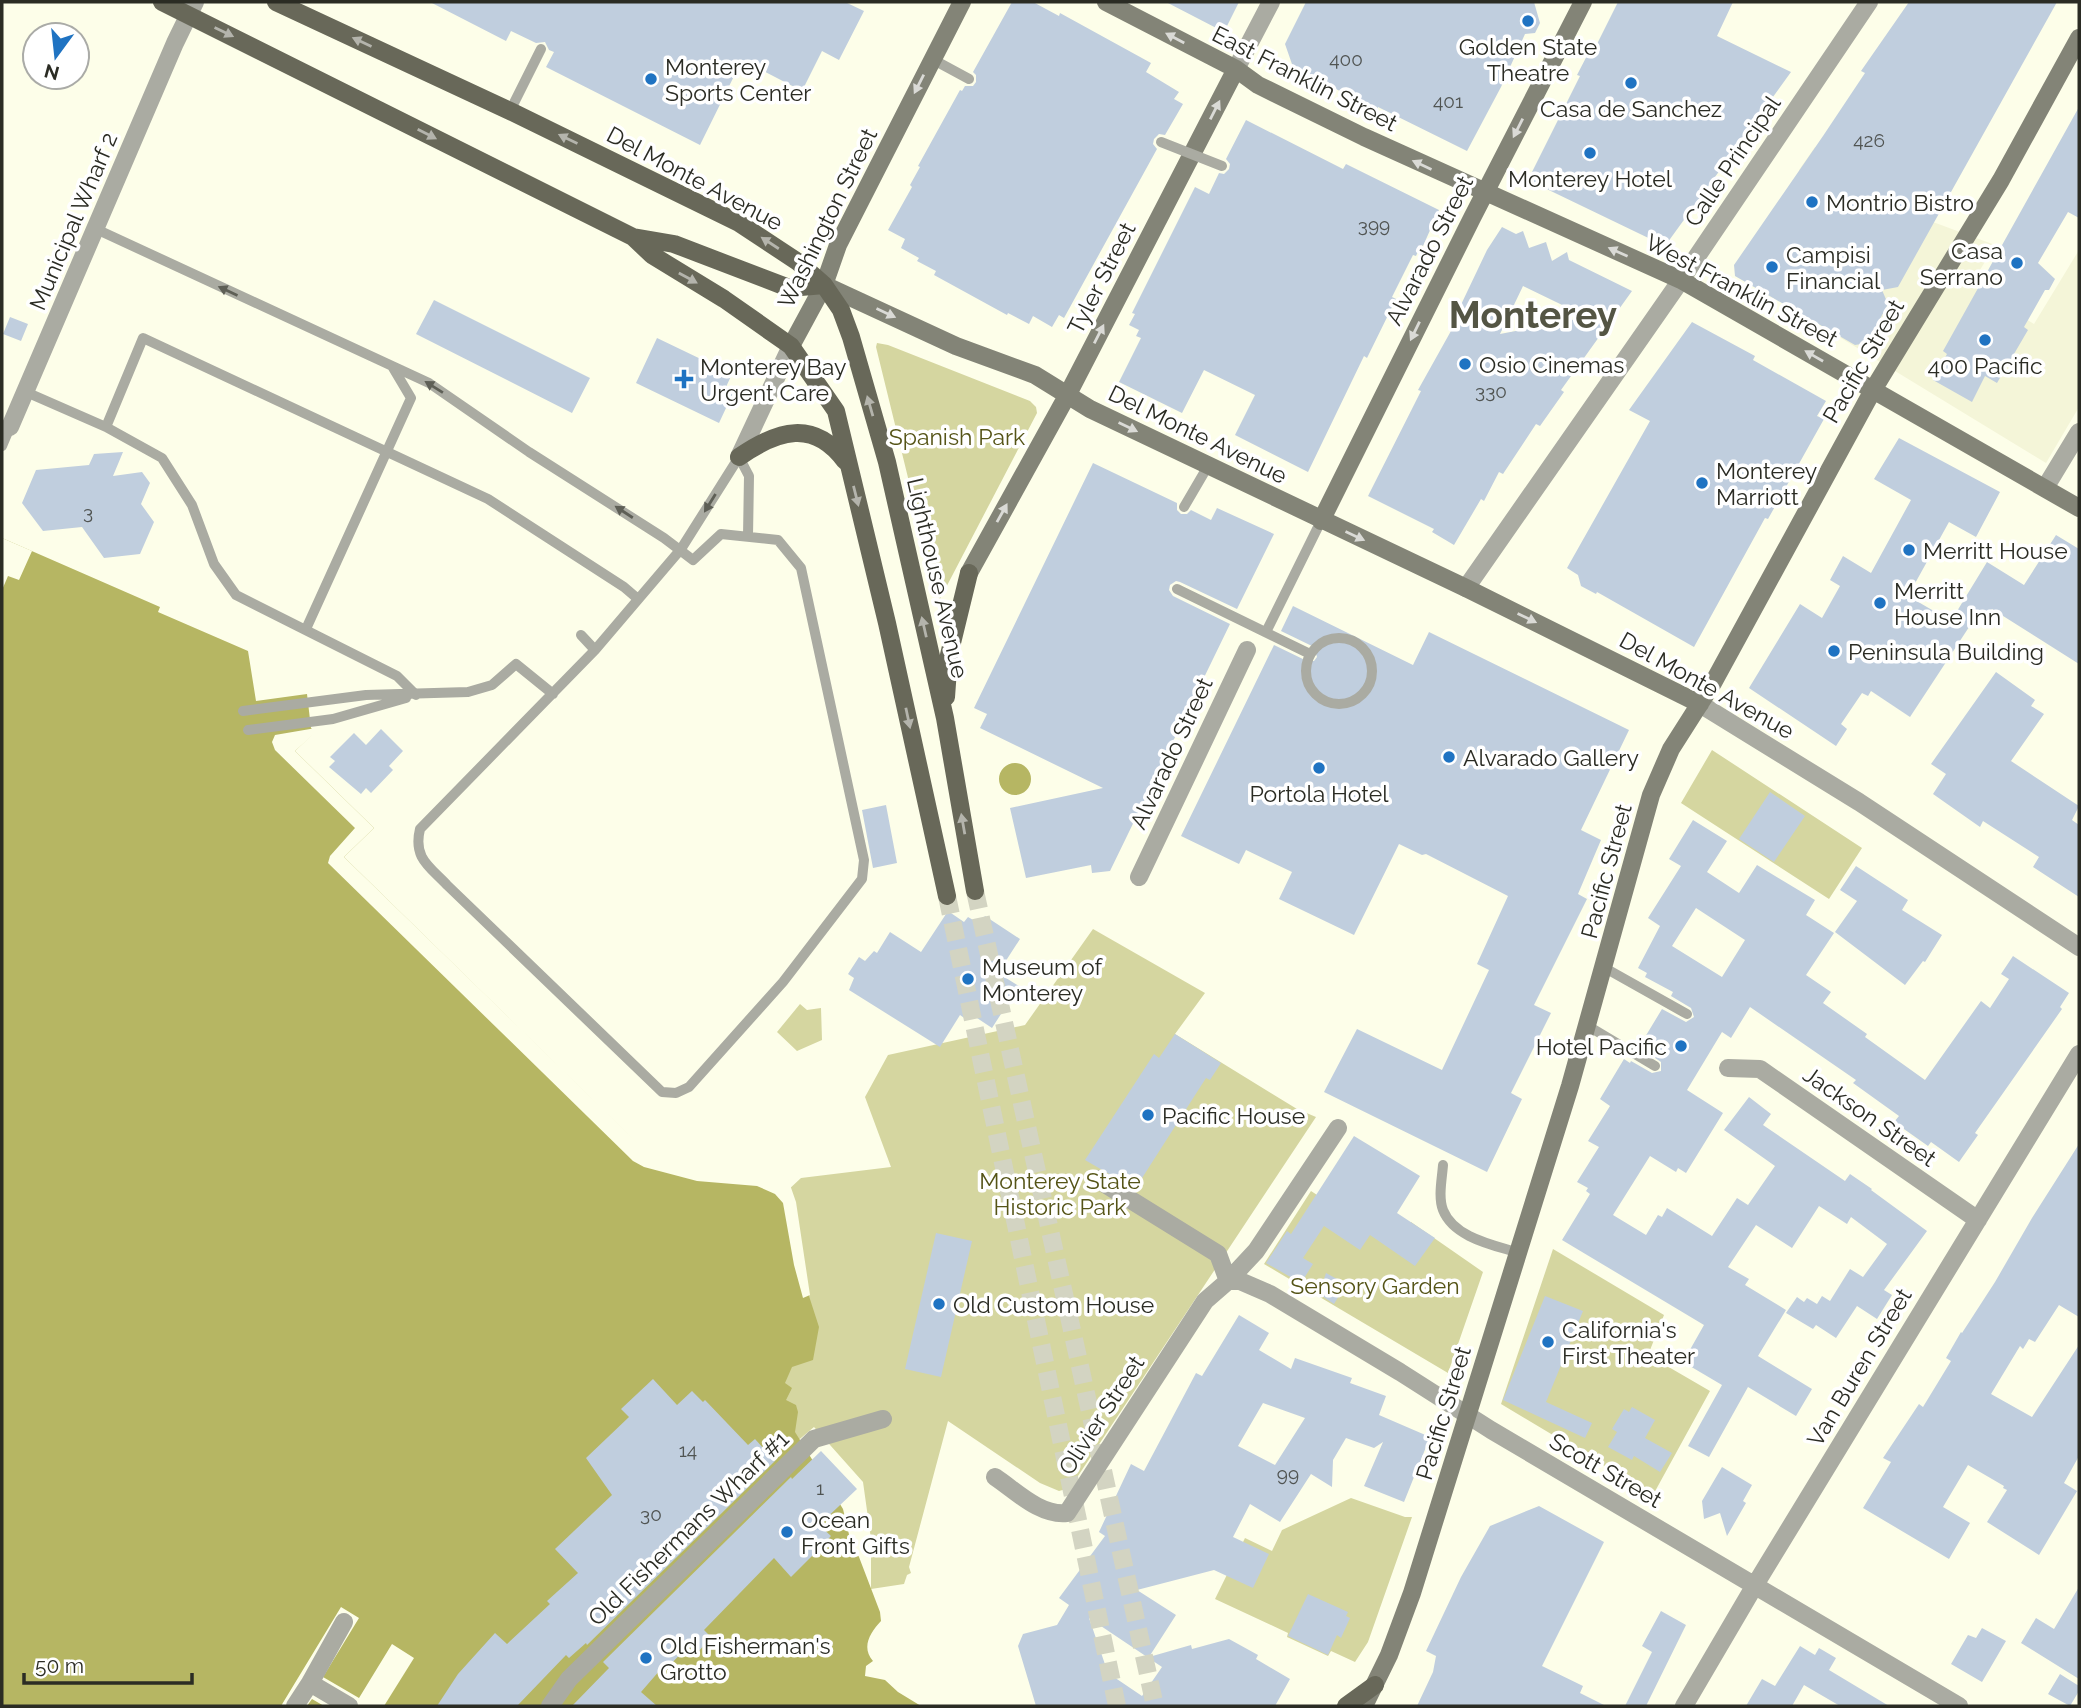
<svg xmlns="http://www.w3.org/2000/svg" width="2081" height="1708" viewBox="0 0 2081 1708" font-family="Raleway,sans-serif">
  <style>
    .built { fill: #f4f5d8 }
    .green { fill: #d5d6a0 }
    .water { fill: #b6b663 }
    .pier { fill: #fdfee9 }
    .building { fill: #c0cede; fill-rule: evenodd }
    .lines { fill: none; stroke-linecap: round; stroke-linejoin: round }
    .primary-tunnel { stroke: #d3d4c2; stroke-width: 18; stroke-dasharray: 18 9; stroke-linecap: butt }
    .lane { stroke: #aaaba2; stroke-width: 10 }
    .street { stroke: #aaaba2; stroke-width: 18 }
    .secondary { stroke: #838477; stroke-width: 18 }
    .primary { stroke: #686859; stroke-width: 18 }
    .lane-bridge { stroke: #aaaba2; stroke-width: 10 }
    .oneway { fill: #b4b4ac }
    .oneway2 { fill: #dadad6 }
    .oneway3 { fill: #5e5f56 }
    .poi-dot { fill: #1f73c2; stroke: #fff; stroke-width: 2.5 }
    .labels { text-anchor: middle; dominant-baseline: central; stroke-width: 7; stroke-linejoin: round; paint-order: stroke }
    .number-label { font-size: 19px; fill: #505452 }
    .poi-label { font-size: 23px; fill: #2b2c24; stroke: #fff; text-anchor: start }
    .street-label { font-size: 23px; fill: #2b2c24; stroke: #fff }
    .park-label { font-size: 23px; fill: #555417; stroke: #fff }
    .town-label { font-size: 37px; font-weight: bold; fill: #545544; stroke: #fff }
  </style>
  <rect width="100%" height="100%" fill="#fdfee9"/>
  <!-- built -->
  <path class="built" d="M1815,147l118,75 62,23 -24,40 63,39 45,-74v157l-33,56 -233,-142 26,-43 20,-67 -60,-41z"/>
  <!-- green -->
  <path class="green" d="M877,343l11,2 142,56 6,6 1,6 -97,186 -3,-3 -61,-249z
    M1712,750l150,98 -33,51 -148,-96z
    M1093,929l112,64 -30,41 122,75 19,8 -246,371 -11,3 -19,-8 -92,-62 -39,146 2,6 -4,2 -3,9 -33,5v-50l-8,-57 -49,-55 -38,32 -58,-204 83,-77 90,-11 -26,-70 23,-42 137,-30z
    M800,1004l7,6 14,-2 1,32 -25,11 -20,-19z
    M1311,1191l84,55 16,-24 72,50 -35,101 -184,-109z
    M1553,1249l111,66 -16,40 62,36 -57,104 -152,-91z
    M1351,1498l54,19h7l-44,125 -13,20 -24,-11 -3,5 -41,-19 1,-4 -73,-34 30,-61 27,13 10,-21z"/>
  <!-- water -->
  <path class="water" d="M2,538l158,69 -2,5 90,39 8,50 51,-7 4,34 4,4 -20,19 79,77 -30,29 299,292 130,22 24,68 12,57 10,31 -6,33 -21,7 -7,16 7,5 -6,12 10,5 2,7 -3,20 48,77 8,34 8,14 21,55 1,9c-11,12 -20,26 -8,40l-7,5 -1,10 20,4 13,12 23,14h-919z
    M999 779a16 16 0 1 1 32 0a16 16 0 1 1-32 0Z"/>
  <!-- pier -->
  <path class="pier" d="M2,538l30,13 -13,29 -11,-4 -6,14z
    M316,728l2,6 -3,-1 -20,18 79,77 -30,29 299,291 3,-2 117,18 12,4 13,11 8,23 14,93 -7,3 -9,-33 -11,-62 -8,-9 -18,-8 -60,-5 -53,-14 -11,-6 -305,-298 2,-7 25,-28 -80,-78 -3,-8 3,-7z
    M341,1607l18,11 -36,59 36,21 33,-54 22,14 -30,48h-60l-12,-7 -5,7h-26z"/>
  <!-- building -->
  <path class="building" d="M430,2h415l19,9 -25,49 -17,-9 -20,40 -60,-31 -42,85 -154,-78 8,-15 -5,-2 -4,-8 -9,1 -25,-12 -5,10z
    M1012,2h21l26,14 1,-3 91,50 -5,9 33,20 -5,7 9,5 -18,31 -6,-1 -5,5 -1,5 4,5 -93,169 -5,-3 -7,12 -19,-11 -4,8 -21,-11 -1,2 -73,-40 2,-4 -19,-10 2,-3 -18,-10 4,-9 -17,-9 24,-43 -2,-2 10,-18 -2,-1 42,-76 2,1 3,-5h8l3,-4v-7l-3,-3z
    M1166,2h73l-15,30z
    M1306,2h228l6,21 -5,10 -10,1 -24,53 -34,64 -89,-44 -1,3 -84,-43 -8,-23z
    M1618,2h115l-16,34 74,36 -126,174 -137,-66 52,-104 -3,-1 15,-29 3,2z
    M1909,2h148l-159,285 -16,3 6,14 -21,39 -12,2 -120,-69 -1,-11 89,-129 42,-63 -4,-2z
    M2079,107v111l-11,-6 -30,51 17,16 -6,11h-4l-21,37 4,3 -31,53 -12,-7 -13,26 -39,-22 14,-26 -4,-3z
    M1246,120l97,49 3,-5 93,46 -16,36 -2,-1 -5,11 -3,-1 -21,42 4,2 -29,59 -3,-2 -56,116 -73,-37 20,-40 -51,-25 -22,43 -63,-31 22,-44 -5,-2 3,-6 -10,-5 6,-11 -3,-1 63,-126 14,7 10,-21 5,1 5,-5 1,-5 -4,-5z
    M1502,227l14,7 7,-3 6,17 17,-6 6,19 15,-9 2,8 63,31 -71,99 3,2 -24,34 -4,-2 -33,50 -4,-2 -15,29 -3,-2 -27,46 -22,-13 2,-3 -66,-33 53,-105 -3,-1 43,-77 -3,-2 29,-61zM1523,286l64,31 -87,17z
    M434,300l156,78 -18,35 -156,-79z
    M10,317l18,7 -7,17 -18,-7z
    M1692,322l63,34 -2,4 73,41 -9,15 7,3 -56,100 -3,-1 -71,129 -97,-55 -1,2 -15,-8 -3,-11 -11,-7 83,-147 -21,-11z
    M657,338l75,36 -6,13 8,4 -15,32 -83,-40z
    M1899,438l101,54 -24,45 -27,-15 -41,74 43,25 36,-59 37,23 32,-50 23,14v115l-87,-55 -10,17 -9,-5 -63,96 -39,-26 -3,5 -6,-3 -21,31 6,5 -11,17 -87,-58 51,-84 22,14 18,-32 -10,-6 13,-24 28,17 40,-73 -37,-21z
    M123,452l-10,24 29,-4 8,11 -9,21 13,18 -14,32 -36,4 -22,-31 -39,4 -21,-28 14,-33 53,-5 5,-11z
    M1093,463l84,40v7l4,4h6l4,-4 20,10 6,-12 57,26 -37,75 -57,-27 -4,-1 -6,4 -1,5 4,6 57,28 -120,247 -18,2 -1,-8 -65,13 -16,-70 93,-20 -123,-60 7,-14 -13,-6z
    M1293,606l120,59 16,-33 200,98 -48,100 20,10 -23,54 9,5 -53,106 17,8 -40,80 11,6 -35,73 -163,-80 33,-63 85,41 47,-100 -12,-6 31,-68 -82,-42 -4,1 -23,-11 -45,91 -75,-36 13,-27 -46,-22 -7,14 -58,-28 93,-191 33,16h7l3,-4 -3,-10 -33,-16z
    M1996,672l39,28 -4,6 13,8 -33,47 68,45 -7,14 7,5v72l-46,-30 6,-10 -56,-36 -3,6 -47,-33 13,-20 -15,-10z
    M381,729l22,22 -14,15 4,4 -22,23 -5,-5 -5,6 -32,-27 6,-6 -5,-4 24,-24 12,12z
    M1770,792l35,24 -31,46 -35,-23z
    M886,805l11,58 -24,5 -11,-58z
    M1693,820l34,21 -20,31 32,21 18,-28 58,35 -9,15 28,18 -28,42 25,17 -8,11 44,31 -2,3 60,43 56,-79 9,7 19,-29 -8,-5 12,-18 56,37 -9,14 2,2 -87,124 3,2 -19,27 -28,-20 -3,4 -34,-24 5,-6 -46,-33 3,-3 -106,-73 -19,31 -9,-6 -35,58 36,23 -37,60 -8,-5 -2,4 -26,-16 -37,59 33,20 12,-20 4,2 5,-9 45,28 25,-38 11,7 27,-39 -51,-36 25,-33 22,17 -8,11 82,56 5,-7 22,15 -1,1 56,41 -43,59 8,5 -15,24 -20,-13 -21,32 -20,-13 -3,4 -27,-16 11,-16 7,5 3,-4 10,6 5,-8 8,5 20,-32 13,8 24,-33 -36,-27 -4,7 -28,-18 -27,42 -36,-23 -28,42 21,12 -4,6 41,25 -28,46 54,33 -16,27 -48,-29 -39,70 -21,-11 34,-61 -39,-23 21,-37 -142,-85 28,-46 -4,-3 2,-3 -11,-6 22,-35 -11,-6 22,-35 -10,-7 24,-40 6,4 1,-2 21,12 9,-2v-9l-22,-15 23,-38 24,13 8,-5 -3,-9 -20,-12 2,-4 -28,-15 2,-4 -9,-5 22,-42 -12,-8 33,-52 -12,-7zM1696,908l49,32 -23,37 -50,-31z
    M1856,866l52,34 -6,10 40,25 -17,27 -2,-1 -18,24 -70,-53 22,-31 -17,-11z
    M948,911l16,11 4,-5 12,7 5,-8 35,23 -22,34 21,13 -27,42 -21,-14 -4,6 -7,-5 -20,32 -91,-57 5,-12 -6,-4 11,-17 6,4 9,-10 3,2 13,-21 31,20z
    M1175,1034l46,29 -11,17 -4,-2 -71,111 -50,-29 69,-106 5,4z
    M1354,1136l66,40 -23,37 38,25 -20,28 -45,-31 -10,15 -36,-24 -21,32 10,6 -12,19 -35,-20 21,-32 4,3z
    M2079,1144v173l-20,-12 -24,37 -6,-3 -6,10 -3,-3 -29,48 41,23 47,-72v111l-15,27 13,8 -38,64 -52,-33 20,-32 -4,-2 1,-2 -36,-21 -25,42 27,16 -21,36 -86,-51 28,-46 -8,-4 36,-54 4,3 28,-46 -5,-3 15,-26 1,1 33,-51 37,-64z
    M936,1233l36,8 -31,136 -36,-8z
    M1326,1273l20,11 -12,20 -15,-10z
    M1545,1296l38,15 -37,91 46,21 -7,15 -82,-38z
    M1239,1315l30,18 -10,17 32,19 4,-11 57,20 -2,5 36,13 -7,19 51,22 -26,65 -40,-16 19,-44 -9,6 -28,-10 -13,22 -1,27 -21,-13 -31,48 -30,-18 -17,33 36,17 -16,34 -39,-18 -77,20 39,25 -27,42 42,-12 1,4 37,-10 29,16 -2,4 34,20 -15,27h-239l-18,-60 5,-12 34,-9 12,-20 -10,-7 46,-62 -6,-4 32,-68 13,7 52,-98 6,3zM1263,1403l42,15 -30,47 -37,-19zM1089,1618l73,49 -20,29 -34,-23z
    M653,1379l24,26 15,-14 11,11 2,-2 43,45 7,-6 20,22 -188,184 -1,-2 -17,15 -3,-3 -49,51h-80l21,-32 37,-41 12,11 43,-40 -3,-3 31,-28 -23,-24 57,-54 -26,-37 43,-41 -8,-8z
    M1632,1407l23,13 -10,18 27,15 -12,19 -26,-16 -2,4 -24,-13 9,-15 -5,-3 12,-20 5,3z
    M821,1451l36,38 -38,36 12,11 -18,19 -22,22 -17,-19 -70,72 7,7 -12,14 -3,-4 -3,3 -5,-4 -18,19 -3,-3 -26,30 16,14h-85l37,-38 -6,-6 188,-185 1,2z
    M1722,1467l30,18 -9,16 3,2 -19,33 -7,-23 -16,6 -2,-18z
    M1539,1506l65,36 -62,124 41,20 -3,7 26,13h-189l16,-34 3,-16 -10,-5 35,-74 29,-51z
    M2079,1587v92l-58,-36 15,-25 18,11z
    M1308,1594l40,18 -2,4 4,2 -9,20 -4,-3 -9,20 -40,-19z
    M1661,1611l25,14 -40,81h-21l27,-54 -10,-6z
    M1982,1628l24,13 -24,41 -31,-18 17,-29 8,3z
    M1800,1646l15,9 4,-7 17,10 -7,12 60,36h-49l-36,-21 -12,21h-46l16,-27 13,7z
    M2060,1674l19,12v5l-9,15 -22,-12z"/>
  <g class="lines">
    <!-- primary-tunnel -->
    <path class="primary-tunnel" d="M975,891l180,815
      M947,896l170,810"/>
    <!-- lane -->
    <path class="lane" d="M932,59l37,20
      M510,111l31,-62
      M96,229l333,154 100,69 135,86 29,22 28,-26 57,6 23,28 63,292 -2,19 -79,103 -94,105 -13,6 -14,-1 -215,-207c-18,-19 -34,-27 -27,-56l175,-179 86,-101 58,-92 10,19 -1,60
      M26,392l80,35 56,31 30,47 22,59 22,31 161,81 19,19
      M106,427l37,-89 345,161 136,88 14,12
      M2,446l8,-19
      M1184,507l24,-41
      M1177,589l133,65
      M306,629l105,-231 -19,-32
      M1266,632l55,-111
      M581,635l14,15
      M1306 671a33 33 0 1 1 66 0a33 33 0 1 1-66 0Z
      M243,711l123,-16 102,-3 24,-7 24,-21 37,30
      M248,730l85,-11 73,-21
      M1605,968l82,46
      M1588,1026l67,40
      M1443,1165c-1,14 -5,32 0,45 11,28 51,35 76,43"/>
    <!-- street -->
    <path class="street" d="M1236,69l35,-67
      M10,427l165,-384 20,-41
      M739,457l52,-111
      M2045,488l34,-56
      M1466,588l215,-308 188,-278
      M1700,704l159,98 220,145
      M1139,877l108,-227
      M1728,1068l32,1 218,151
      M1097,1179l121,75 10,27
      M1228,1281h12l30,13 130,78 91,58 468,276
      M995,1477c21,14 45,39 72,36l138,-212 23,-20 28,-30 82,-123
      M310,1683l34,-61
      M295,1706l15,-23 39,23
      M550,1706l19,-27 245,-240 69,-20
      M1684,1706l71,-121 324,-531"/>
    <!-- secondary -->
    <path class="secondary" d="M1106,2l130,67 22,16 106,52 317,143 398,228
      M824,285l132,61 79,29 55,34 376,179 234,116
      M791,346l33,-61 14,-40 124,-243
      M1321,521l151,-303 111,-216
      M969,573l99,-179 168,-325
      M1364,1706l25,-51 23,-62 158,-507 81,-291 20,-46 42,-66 160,-293 128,-210 78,-142"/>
    <!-- primary -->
    <path class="primary" d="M162,2l471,235 19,18 72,44 67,47 45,65 51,212 60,273
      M276,2l234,109 229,112 59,39 26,23 17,25 10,27 36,125 58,256 30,173
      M633,237l41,7 115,44 35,-3
      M739,457c39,-27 75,-38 106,4
      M946,697l3,-42 20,-82
      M1346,1706l29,-21"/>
    <!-- lane-bridge -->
    <path class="lane-bridge" d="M1161,142l61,24"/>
  </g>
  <!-- one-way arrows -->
  <defs><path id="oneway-solid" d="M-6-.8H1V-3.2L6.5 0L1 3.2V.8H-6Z" transform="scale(1.75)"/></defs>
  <g class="oneway">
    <use href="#oneway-solid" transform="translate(224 32) rotate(26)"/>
    <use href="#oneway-solid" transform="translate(362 42) rotate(-155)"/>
    <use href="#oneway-solid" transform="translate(427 134) rotate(27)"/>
    <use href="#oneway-solid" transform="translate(568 139) rotate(-154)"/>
    <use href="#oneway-solid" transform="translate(770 243) rotate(-147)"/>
    <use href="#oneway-solid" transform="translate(688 278) rotate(29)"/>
    <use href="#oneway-solid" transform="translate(870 406) rotate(-106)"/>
    <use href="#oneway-solid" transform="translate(856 496) rotate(76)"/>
    <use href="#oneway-solid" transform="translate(924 627) rotate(-103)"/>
    <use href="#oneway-solid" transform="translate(908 718) rotate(78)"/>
    <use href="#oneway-solid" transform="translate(963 824) rotate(-100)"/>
  </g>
  <g class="oneway2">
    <use href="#oneway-solid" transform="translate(1175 38) rotate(-152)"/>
    <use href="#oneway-solid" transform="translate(919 84) rotate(117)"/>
    <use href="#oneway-solid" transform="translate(1215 110) rotate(-63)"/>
    <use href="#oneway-solid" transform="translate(1518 128) rotate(117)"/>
    <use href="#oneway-solid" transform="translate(1422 165) rotate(-155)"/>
    <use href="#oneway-solid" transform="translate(1618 252) rotate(-156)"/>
    <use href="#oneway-solid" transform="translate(886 313) rotate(25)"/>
    <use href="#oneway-solid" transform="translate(1415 331) rotate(116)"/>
    <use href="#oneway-solid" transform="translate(1099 334) rotate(-63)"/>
    <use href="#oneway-solid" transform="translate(1814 356) rotate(-150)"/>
    <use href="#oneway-solid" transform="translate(1128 427) rotate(26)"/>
    <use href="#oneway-solid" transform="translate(1002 513) rotate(-61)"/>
    <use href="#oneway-solid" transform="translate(1355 536) rotate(25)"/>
    <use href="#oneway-solid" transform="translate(1527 618) rotate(26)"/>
  </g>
  <g class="oneway3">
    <use href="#oneway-solid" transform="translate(228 291) rotate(-155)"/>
    <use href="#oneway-solid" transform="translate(434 387) rotate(-148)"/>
    <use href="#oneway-solid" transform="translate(710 503) rotate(122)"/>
    <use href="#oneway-solid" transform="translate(624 512) rotate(-147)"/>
  </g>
  <!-- markers -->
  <g class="poi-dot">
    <circle cx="1528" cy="21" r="7"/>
    <circle cx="651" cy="79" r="7"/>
    <circle cx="1631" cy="83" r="7"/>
    <circle cx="1590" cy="153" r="7"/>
    <circle cx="1812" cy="202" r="7"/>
    <circle cx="2017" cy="263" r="7"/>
    <circle cx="1772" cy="267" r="7"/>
    <circle cx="1985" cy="340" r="7"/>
    <circle cx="1465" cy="364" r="7"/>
    <path d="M680.5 368.5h7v7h7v7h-7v7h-7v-7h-7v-7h7z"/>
    <circle cx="1702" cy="483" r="7"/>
    <circle cx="1909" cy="550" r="7"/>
    <circle cx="1880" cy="603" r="7"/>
    <circle cx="1834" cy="651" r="7"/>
    <circle cx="1449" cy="757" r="7"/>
    <circle cx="1319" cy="768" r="7"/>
    <circle cx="968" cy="979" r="7"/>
    <circle cx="1681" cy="1046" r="7"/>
    <circle cx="1148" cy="1115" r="7"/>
    <circle cx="939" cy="1304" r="7"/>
    <circle cx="1548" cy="1342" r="7"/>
    <circle cx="787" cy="1532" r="7"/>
    <circle cx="646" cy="1658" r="7"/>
  </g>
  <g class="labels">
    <!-- number labels -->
    <g class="number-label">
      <text x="1346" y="59">400</text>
      <text x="1448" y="101">401</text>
      <text x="1869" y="140">426</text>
      <text x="1374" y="225">399</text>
      <text x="1491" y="391">330</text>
      <text x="88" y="512">3</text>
      <text x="688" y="1450">14</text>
      <text x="1288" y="1474">99</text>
      <text x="820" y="1488">1</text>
      <text x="651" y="1514">30</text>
    </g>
    <!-- poi labels -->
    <g class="poi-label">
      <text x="1528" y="46" text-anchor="middle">Golden State<tspan x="1528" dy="26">Theatre</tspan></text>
      <text x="665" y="66">Monterey<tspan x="665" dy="26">Sports Center</tspan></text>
      <text x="1631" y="108" text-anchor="middle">Casa de Sanchez</text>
      <text x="1590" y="178" text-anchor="middle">Monterey Hotel</text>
      <text x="1826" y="202">Montrio Bistro</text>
      <text x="2003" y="250" text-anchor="end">Casa<tspan x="2003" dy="26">Serrano</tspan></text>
      <text x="1786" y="254">Campisi<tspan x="1786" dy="26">Financial</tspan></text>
      <text x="1479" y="364">Osio Cinemas</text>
      <text x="1985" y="365" text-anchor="middle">400 Pacific</text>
      <text x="700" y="366">Monterey Bay<tspan x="700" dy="26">Urgent Care</tspan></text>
      <text x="1716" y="470">Monterey<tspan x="1716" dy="26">Marriott</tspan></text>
      <text x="1923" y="550">Merritt House</text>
      <text x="1894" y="590">Merritt<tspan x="1894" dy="26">House Inn</tspan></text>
      <text x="1848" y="651">Peninsula Building</text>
      <text x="1463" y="757">Alvarado Gallery</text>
      <text x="1319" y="793" text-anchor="middle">Portola Hotel</text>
      <text x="982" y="966">Museum of<tspan x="982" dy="26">Monterey</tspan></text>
      <text x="1667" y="1046" text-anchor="end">Hotel Pacific</text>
      <text x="1162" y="1115">Pacific House</text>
      <text x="953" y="1304">Old Custom House</text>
      <text x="1562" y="1329">California's<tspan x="1562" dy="26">First Theater</tspan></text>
      <text x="801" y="1519">Ocean<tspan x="801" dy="26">Front Gifts</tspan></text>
      <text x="660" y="1645">Old Fisherman's<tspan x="660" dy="26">Grotto</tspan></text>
    </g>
    <!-- street labels -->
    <g class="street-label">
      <text transform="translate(1305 78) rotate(27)">East Franklin Street</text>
      <text transform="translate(1732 161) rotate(-56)">Calle Principal</text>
      <text transform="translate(695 178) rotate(28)">Del Monte Avenue</text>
      <text transform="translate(827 218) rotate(-64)">Washington Street</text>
      <text transform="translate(73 221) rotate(-67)">Municipal Wharf 2</text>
      <text transform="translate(1429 250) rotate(-63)">Alvarado Street</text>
      <text transform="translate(1101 278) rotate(-63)">Tyler Street</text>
      <text transform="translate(1742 290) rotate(28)">West Franklin Street</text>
      <text transform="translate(1863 361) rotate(-60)">Pacific Street</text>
      <text transform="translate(1198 434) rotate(26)">Del Monte Avenue</text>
      <text transform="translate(938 578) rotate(77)">Lighthouse Avenue</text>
      <text transform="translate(1707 685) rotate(29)">Del Monte Avenue</text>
      <text transform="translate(1171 753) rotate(-65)">Alvarado Street</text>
      <text transform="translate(1606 871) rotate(-75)">Pacific Street</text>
      <text transform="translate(1870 1116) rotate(35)">Jackson Street</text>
      <text transform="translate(1859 1367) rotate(-59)">Van Buren Street</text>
      <text transform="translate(1443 1413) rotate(-73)">Pacific Street</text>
      <text transform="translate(1101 1415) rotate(-57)">Olivier Street</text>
      <text transform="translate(1606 1470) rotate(30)">Scott Street</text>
      <text transform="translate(688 1528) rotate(-44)">Old Fishermans Wharf #1</text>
    </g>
    <!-- park labels -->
    <g class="park-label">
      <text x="957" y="436">Spanish Park</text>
      <text x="1060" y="1180">Monterey State<tspan x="1060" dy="26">Historic Park</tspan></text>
      <text x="1375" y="1285">Sensory Garden</text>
    </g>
    <!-- town labels -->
    <g class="town-label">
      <text x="1533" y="315">Monterey</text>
    </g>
  </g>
  <!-- border -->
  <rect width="2081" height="1708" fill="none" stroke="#2b2c24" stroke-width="7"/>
  <!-- north arrow -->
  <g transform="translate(56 56) rotate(195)"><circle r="33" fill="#ffffff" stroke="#aaaba7" stroke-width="2"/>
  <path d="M0-5L12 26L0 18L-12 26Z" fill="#1f73c2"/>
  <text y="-10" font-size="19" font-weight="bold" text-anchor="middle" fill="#2b2c24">N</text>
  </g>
  <!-- scale -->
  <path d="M24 1673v10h168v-10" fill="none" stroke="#2b2c24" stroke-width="3.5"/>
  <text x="35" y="1673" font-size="21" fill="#2b2c24" stroke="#ffffff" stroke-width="5" paint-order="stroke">50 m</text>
</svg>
